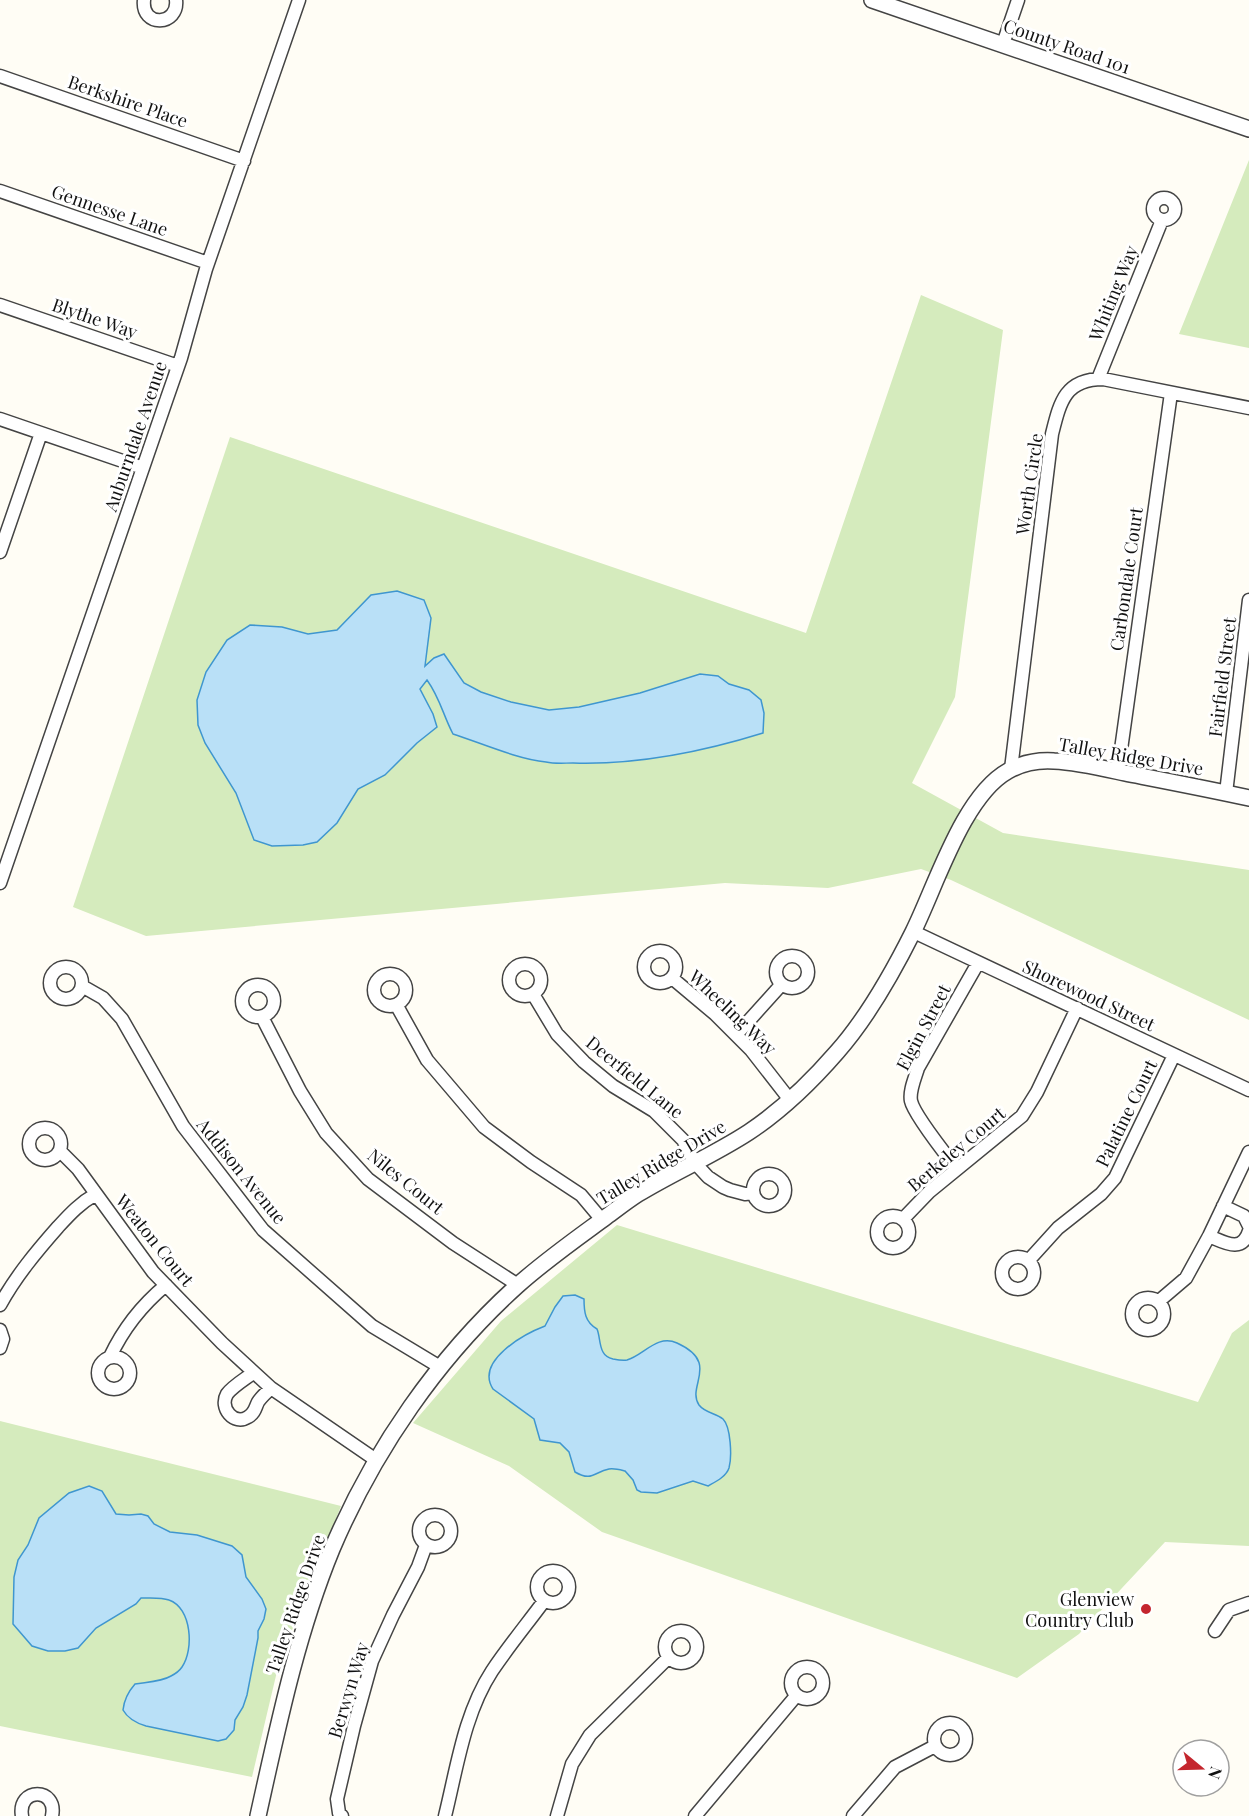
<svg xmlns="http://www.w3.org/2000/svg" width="1249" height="1816" viewBox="0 0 1249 1816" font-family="'Playfair Display',serif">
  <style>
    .green { fill: #d5ebbd }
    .water { fill: #b9e0f7; stroke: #3f96cf; stroke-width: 1.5 }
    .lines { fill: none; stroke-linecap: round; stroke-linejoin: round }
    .minor-casing { stroke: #444; stroke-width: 15 }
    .tertiary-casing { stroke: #444; stroke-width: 18 }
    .minor { stroke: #fff; stroke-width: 12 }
    .tertiary { stroke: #fff; stroke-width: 15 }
    .poi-dot { fill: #c4262e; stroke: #fff; stroke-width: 2 }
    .labels { text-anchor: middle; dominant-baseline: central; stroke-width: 6; stroke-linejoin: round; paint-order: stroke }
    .street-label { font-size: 18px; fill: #111; stroke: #fff }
    .poi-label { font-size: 18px; fill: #111; stroke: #fff; text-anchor: end }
  </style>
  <rect width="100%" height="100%" fill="#fffdf5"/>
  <!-- green -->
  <path class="green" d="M1249,160v188l-70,-14z
    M921,295l82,35 -48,367 -43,86 91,50 246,37v150l-298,-140 -30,-11 -93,19 -103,-5 -579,53 -73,-29 157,-470 576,196z
    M617,1225l581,177 34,-69 17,-13v226l-84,-4 -86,92 -62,44 -415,-146 -93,-66 -96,-43 88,-102z
    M0,1421l341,85 -62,157 -27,114 -252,-51z"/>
  <!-- water -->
  <path class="water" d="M397,591l27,9 7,18 -6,48 9,-8 10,-4 20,29 17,9 30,10 38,8 30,-3 61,-14 60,-19 18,2 11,8 20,6 12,10 3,13 -1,20c-61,19 -126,32 -190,30 -9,0 -18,1 -27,-1 -29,-3 -65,-19 -93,-28 -10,-19 -13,-36 -26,-54l-7,9 13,25 4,13 -20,16 -32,32 -27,14 -21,34 -20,19 -14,3 -31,1 -18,-6 -18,-47 -31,-50 -7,-18 -1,-25 9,-28 21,-32 23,-15 32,2 26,7 29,-4 34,-35z
    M575,1295l9,4c0,13 1,23 13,30 3,7 2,16 6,23 2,4 6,6 10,7 5,1 10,2 14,1 17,-5 30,-26 50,-17 44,20 9,43 22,62 6,8 17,8 24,14 8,8 9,38 6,49 -3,9 -14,14 -21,18l-15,-5 -36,12 -16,-1 -4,-2 -4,-10 -8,-9c-4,-1 -11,-3 -16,-2 -15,3 -17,13 -34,3l-6,-20 -9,-9 -20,-3 -6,-21 -41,-30c-18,-28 31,-55 52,-63l10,-19 8,-11z
    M89,1486l13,5 14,23 13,1 12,-1 7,2 6,8 16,8 27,3 35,11 10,9 4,22 16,22 4,10 -2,10 -6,12v7l-11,57 -4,12 -8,13 -1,10 -8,9 -8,2 -72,-15c-10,-3 -18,-7 -23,-16 1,-10 5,-18 12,-26 12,-2 26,-2 36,-8 4,-2 9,-6 11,-9 12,-17 10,-59 -13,-67 -8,-3 -19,-2 -28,-2l-5,6 -40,24 -18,20 -13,3h-17l-16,-5 -19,-22 1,-47 4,-17 10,-15 11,-27 30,-25z"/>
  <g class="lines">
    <!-- minor casing -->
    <g class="minor-casing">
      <path id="minor" d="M144,0c-3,28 35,26 32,0
        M1003,44l15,-44
        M0,76l244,85
        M0,191l208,72
        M1153 209a11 11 0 1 1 22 0a11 11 0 1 1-22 0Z
        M0,305l178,61
        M1098,379l64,-159
        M0,419l143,49
        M0,552l41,-119
        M1011,769l41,-335c8,-32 13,-55 51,-55l146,29
        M1118,771l53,-378
        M1226,793l23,-193
        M0,883l166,-482 15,-43 25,-89 93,-269
        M914,932l335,158
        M644 967a16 16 0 1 1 32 0a16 16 0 1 1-32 0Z
        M776 972a16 16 0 1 1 32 0a16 16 0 1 1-32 0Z
        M509 980a16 16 0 1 1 32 0a16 16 0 1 1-32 0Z
        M50 983a16 16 0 1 1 32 0a16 16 0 1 1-32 0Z
        M374 990a16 16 0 1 1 32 0a16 16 0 1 1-32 0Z
        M672,978l43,36 36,36 39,50
        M242 1001a16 16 0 1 1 32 0a16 16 0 1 1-32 0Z
        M82,986l21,12 19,21 61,107 80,104 109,96 68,41
        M533,994l24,40 27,28 29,24 41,25 29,29 12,23 13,14 15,10 7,3 15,4 8,-1
        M397,1006l30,54 57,67 47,35 50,33 21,25
        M262,1017l38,74 26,42 42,46 85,64 65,42
        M736,1035l45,-50
        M29 1144a16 16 0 1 1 32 0a16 16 0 1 1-32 0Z
        M60,1151l18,18 75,103 69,71 49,45 105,72
        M957,1169c-10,-13 -43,-54 -46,-68 -2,-10 4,-23 7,-33l60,-105
        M753 1190a16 16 0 1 1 32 0a16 16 0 1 1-32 0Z
        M1223,1206l21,10 5,10
        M877 1232a16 16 0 1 1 32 0a16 16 0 1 1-32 0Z
        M903,1219l26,-27 93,-76 15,-24 40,-84
        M1209,1236c15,6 33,18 40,-5
        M1002 1273a16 16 0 1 1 32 0a16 16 0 1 1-32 0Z
        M1029,1260l29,-32 43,-34 14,-16 59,-123
        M1132 1314a16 16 0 1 1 32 0a16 16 0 1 1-32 0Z
        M1159,1301l27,-23 23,-42 40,-84
        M0,1305c16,-29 36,-53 58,-78 12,-13 22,-24 38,-33
        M0,1330l3,9 -3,9
        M98 1373a16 16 0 1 1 32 0a16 16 0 1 1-32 0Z
        M110,1357c13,-28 32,-52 56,-72
        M253,1373c-8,6 -20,13 -26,21 -8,14 7,32 21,23 7,-4 7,-9 10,-15 3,-5 9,-10 13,-14
        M419 1531a16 16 0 1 1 32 0a16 16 0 1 1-32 0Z
        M537 1587a16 16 0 1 1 32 0a16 16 0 1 1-32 0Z
        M665 1647a16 16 0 1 1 32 0a16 16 0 1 1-32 0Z
        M1215,1631l14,-21 20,-7
        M791 1683a16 16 0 1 1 32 0a16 16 0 1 1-32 0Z
        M934 1739a16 16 0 1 1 32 0a16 16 0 1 1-32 0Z
        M22,1816c-5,-29 36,-29 30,0
        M342,1816l-3,-3 -2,-14 17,-73 18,-65 21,-46 25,-48 8,-22
        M445,1816c12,-48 19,-102 47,-145 16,-24 35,-47 52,-70
        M557,1816l15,-52 18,-29 78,-77
        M695,1816l101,-120
        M853,1816l42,-49 40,-21"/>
    </g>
    <!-- tertiary casing -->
    <g class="tertiary-casing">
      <path id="tertiary" d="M872,0l377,129
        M258,1816c20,-90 39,-182 74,-267 42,-99 106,-192 186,-264 28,-25 58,-46 88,-68 11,-8 21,-16 32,-23 36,-22 76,-39 111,-62 33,-22 62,-50 88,-80 31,-35 55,-78 76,-120 23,-46 50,-136 95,-161 14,-8 31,-11 46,-10 23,1 48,7 71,12 41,8 83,16 124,25"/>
    </g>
    <!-- minor -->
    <use href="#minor" class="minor"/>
    <!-- tertiary -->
    <use href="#tertiary" class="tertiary"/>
  </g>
  <!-- markers -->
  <circle class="poi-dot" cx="1146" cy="1609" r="6"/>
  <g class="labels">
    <!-- street labels -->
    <g class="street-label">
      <text transform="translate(1067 46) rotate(19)">County Road 101</text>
      <text transform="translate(128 101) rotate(19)">Berkshire Place</text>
      <text transform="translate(110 210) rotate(19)">Gennesse Lane</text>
      <text transform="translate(1113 293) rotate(-68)">Whiting Way</text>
      <text transform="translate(95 318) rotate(19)">Blythe Way</text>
      <text transform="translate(135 436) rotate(-71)">Auburndale Avenue</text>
      <text transform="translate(1029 484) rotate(-82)">Worth Circle</text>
      <text transform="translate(1126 579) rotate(-82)">Carbondale Court</text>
      <text transform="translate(1222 677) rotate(-83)">Fairfield Street</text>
      <text transform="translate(1131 756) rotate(10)">Talley Ridge Drive</text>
      <text transform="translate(1089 995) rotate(25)">Shorewood Street</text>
      <text transform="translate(733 1012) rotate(44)">Wheeling Way</text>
      <text transform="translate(923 1027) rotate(-62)">Elgin Street</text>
      <text transform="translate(635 1077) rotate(39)">Deerfield Lane</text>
      <text transform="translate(1126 1113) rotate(-64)">Palatine Court</text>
      <text transform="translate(956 1149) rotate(-40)">Berkeley Court</text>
      <text transform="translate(661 1162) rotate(-31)">Talley Ridge Drive</text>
      <text transform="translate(242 1171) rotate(51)">Addison Avenue</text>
      <text transform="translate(406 1181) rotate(39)">Niles Court</text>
      <text transform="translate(155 1240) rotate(51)">Weaton Court</text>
      <text transform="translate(295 1604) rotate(-71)">Talley Ridge Drive</text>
      <text transform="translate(348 1690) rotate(-73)">Berwyn Way</text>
    </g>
    <!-- poi labels -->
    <g class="poi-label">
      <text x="1134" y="1599">Glenview<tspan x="1134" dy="21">Country Club</tspan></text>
    </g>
  </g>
  <!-- north arrow -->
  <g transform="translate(1201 1768) rotate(109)"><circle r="28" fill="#ffffff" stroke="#a0a0a0" stroke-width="1.5"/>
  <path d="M0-4.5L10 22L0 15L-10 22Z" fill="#c4262e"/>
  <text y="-9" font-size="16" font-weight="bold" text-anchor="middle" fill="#111111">N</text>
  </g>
</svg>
